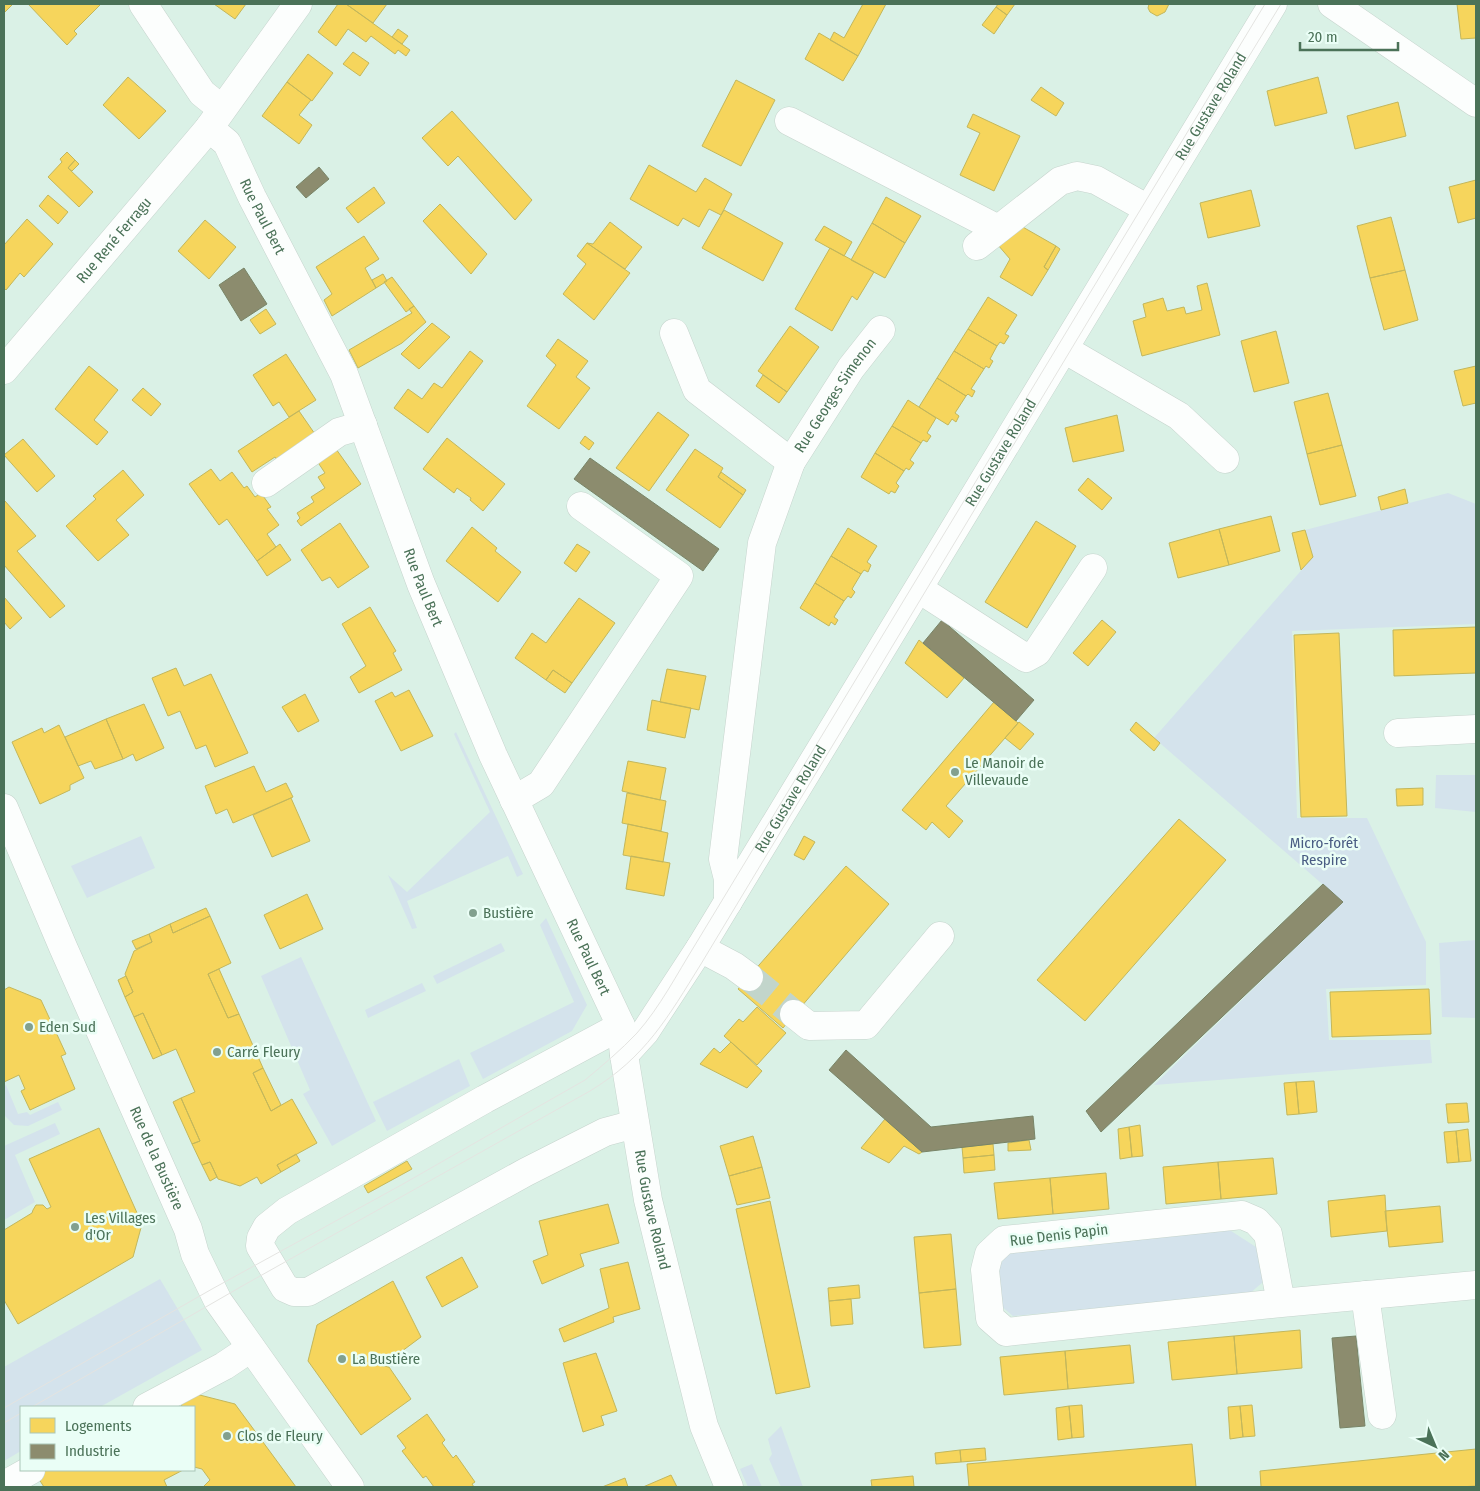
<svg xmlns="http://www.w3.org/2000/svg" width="1480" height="1491" viewBox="0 0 1480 1491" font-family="'Fira Sans Condensed',sans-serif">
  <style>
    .residential { fill: #daf1e6; fill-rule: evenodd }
    .green { fill: #d4e3ec }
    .homes { fill: #f6d55c; stroke: #c3b75b }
    .industry { fill: #8c8c6e; stroke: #788467 }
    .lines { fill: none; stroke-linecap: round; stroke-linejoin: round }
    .minor-tunnel { stroke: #c2d5cb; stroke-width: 28; stroke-dasharray: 28 14; stroke-linecap: butt }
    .minor-casing { stroke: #c6d4cd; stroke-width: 29 }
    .minor { stroke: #fcfefd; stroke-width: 28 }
    .tram { stroke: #e4e4e1; stroke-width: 1 }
    .poi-dot { fill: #82a08e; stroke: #eafef6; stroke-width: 2 }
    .labels { text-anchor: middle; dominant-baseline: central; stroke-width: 5; stroke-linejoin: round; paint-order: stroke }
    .street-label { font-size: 15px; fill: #4b7258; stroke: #eafef6 }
    .poi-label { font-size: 15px; fill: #4b7258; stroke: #eafef6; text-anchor: start }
    .park-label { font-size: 15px; fill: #495c83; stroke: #eafef6 }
  </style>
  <rect width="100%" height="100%" fill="#e9f6f1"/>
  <!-- residential -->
  <path class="residential" d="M4,4h1472v1483h-1472zM21,1407h173v63h-173z"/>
  <!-- green -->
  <path class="green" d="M1448,493l28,11v120l-184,7 5,187h70l59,124v43l-100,4 3,51h101l2,23 -278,22 189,-183 -189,-164 159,-181 -8,-27z
    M456,732l67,142 -6,3 -9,-21 -101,45 10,27 -5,1 -24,-54 19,17 83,-80 -36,-78z
    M1436,775h40v37l-41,-4z
    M141,836l14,32 -68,30 -16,-32z
    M546,918l41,87 -15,26 -89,48 -13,-26 104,-51 -34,-77z
    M1476,940v78l-34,-1 -3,-74z
    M501,943l4,8 -68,33 -4,-8z
    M301,957l75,164 -44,25 -29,-52 7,-4 -49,-114z
    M422,983l4,8 -58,27 -3,-8z
    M459,1059l11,27 -83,45 -14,-29z
    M6,1085l12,29 9,-2 3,3 28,-13 4,8 -34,16 -14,-1 -10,-10v-29z
    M55,1123l5,11 -45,21 20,47 -31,18v-74z
    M1228,1229l28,18 7,35 -14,12 -236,22 -12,-10 -6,-32 13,-22z
    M160,1279l42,71 -102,57h-79v44l-17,10v-94z
    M781,1426l22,61h-22l-12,-28 3,-5 -4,-15z
    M752,1464l10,23h-14l-8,-18z"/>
  <!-- homes -->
  <path class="homes" d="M4,4h9l-9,9z
    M28,4h71l1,1 -26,26 3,3 -10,11z
    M214,4h32l-11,15z
    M338,4h8l64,46 -4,6 -8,-6 -3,4 -24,-18 -5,6 -18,-13 -12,17 -18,-14z
    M346,4h41l-14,19z
    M863,4h23l-28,52 -28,-16 4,-8 10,6z
    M998,4h17l-8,11 -11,-8z
    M1149,4h20l-4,8 -8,4 -7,-4 -2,-4z
    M1457,4h19v34l-15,1z
    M996,7l11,8 -13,19 -12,-9z
    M398,29l10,7 -6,8 -10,-7z
    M819,33l39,23 -15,25 -38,-22z
    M353,52l16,11 -9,13 -17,-12z
    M308,54l25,19 -21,28 -25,-19z
    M128,77l38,34 -27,28 -36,-34z
    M1318,77l9,36 -52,13 -8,-35z
    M736,80l39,20 -34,66 -39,-20z
    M287,82l24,18 -12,15 13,10 -13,19 -37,-28z
    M1041,87l23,16 -8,13 -25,-16z
    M1398,102l8,34 -51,13 -8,-33z
    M452,111l80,89 -17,20 -57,-64 -10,10 -26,-28z
    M973,114l47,22 -26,55 -34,-16 20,-42 -13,-6z
    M67,152l8,8 -7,8 25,24 -14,15 -31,-30 14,-15 -2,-3z
    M75,160l4,4 -7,7 -4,-3z
    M649,165l47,27 9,-14 27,16 -11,21 -12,-6 -10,18 -16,-9 -5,8 -48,-27z
    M1476,180v38l-18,5 -9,-36z
    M374,187l11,16 -27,20 -12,-15z
    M1251,190l9,36 -52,12 -8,-35z
    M48,195l20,17 -10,12 -19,-18z
    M886,197l35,19 -16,27 -33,-20z
    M440,204l47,50 -16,20 -48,-53z
    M724,210l59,33 -20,38 -61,-33z
    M1391,217l14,53 -35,8 -13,-52z
    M27,219l26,25 -29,33 -4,-4 -14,17 -2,-2v-43z
    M205,220l31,27 -27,32 -31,-28z
    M610,222l32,25 -17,22 -38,-26 6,1z
    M872,223l33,20 -20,35 -34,-18z
    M824,226l28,16 -8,14 -29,-16z
    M1021,226l35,20 -12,21 4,3 -16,26 -32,-19 10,-18 -12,-14z
    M364,236l15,23 -14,9 11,20 -44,28 -8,-16 8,-6 -16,-27z
    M587,243l43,30 -36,47 -31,-26 23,-30 -9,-8z
    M1056,246l4,3 -12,21 -4,-3z
    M830,248l44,24 -17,28 -5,-4 -20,35 -37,-22z
    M1405,270l13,50 -34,10 -14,-52z
    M383,274l4,7 -11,7 -4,-8z
    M392,277l22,29 -8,6 -22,-30z
    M1207,283l13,52 -78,21 -9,-35 13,-4 -3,-13 20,-6 4,13 17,-4 2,7 16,-4 -5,-24z
    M988,297l29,18 -12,19 4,2 -5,8 -4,-2 -3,4 -29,-17z
    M414,306l12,16 -24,21 -44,25 -9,-18 63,-37 -3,-4z
    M266,309l10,15 -16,10 -10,-14z
    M432,323l18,14 -31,32 -18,-15z
    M790,326l29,21 -32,45 -29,-21z
    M968,329l29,17 -7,13 3,2 -4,7 -3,-2 -2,3 -30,-18z
    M1276,331l13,52 -35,9 -13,-51z
    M558,339l30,22 -12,16 14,11 -31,41 -32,-23 29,-41 -10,-9z
    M470,351l13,10 -55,72 -34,-25 14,-19 14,10 12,-16 8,5z
    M954,351l30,18 -13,20 4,2 -3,6 -4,-3 -2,2 -29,-18z
    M286,354l30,46 -27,17 -10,-15 -6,4 -20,-31z
    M89,366l29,24 -24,30 14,12 -11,13 -42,-36z
    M1476,366v37l-13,3 -9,-35z
    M763,375l24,17 -8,11 -23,-17z
    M937,378l29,18 -11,17 4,3 -3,6 -4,-3 -4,6 -29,-18z
    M143,388l18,16 -10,12 -19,-16z
    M1328,393l14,52 -35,9 -13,-52z
    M908,400l28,18 -9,15 4,3 -4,6 -4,-2 -2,3 -29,-17z
    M299,411l18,26 -38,26 -4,-6 -23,15 -14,-21z
    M658,412l31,23 -40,56 -33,-23z
    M1117,415l7,36 -51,11 -8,-34z
    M892,426l29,17 -11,17 4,3 -5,7 -3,-2 -2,3 -29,-18z
    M585,436l9,7 -5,7 -9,-7z
    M447,438l58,46 -22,27 -13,-11 1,-2 -14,-10 -3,5 -31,-24z
    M23,439l32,37 -18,16 -33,-37z
    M1342,445l14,51 -36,9 -13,-51z
    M336,449l25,35 -60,42 -4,-5 3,-3 -3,-5 17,-11 -3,-5 14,-9 -7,-11 7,-4 -8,-12z
    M695,449l28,19 -5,9 25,18 -23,33 -54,-38z
    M875,453l29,18 -8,12 3,3 -4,7 -4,-2 -2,3 -28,-17z
    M211,469l9,12 12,-9 12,16 3,-2 8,11 6,-4 10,14 -4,2 12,16 -12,9 9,13 -19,14 -30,-42 -8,6 -30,-41z
    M123,470l21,25 -28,25 13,15 -31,26 -32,-35 30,-27 -3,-3z
    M721,472l25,18 -3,5 -25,-18z
    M1088,478l24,20 -10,12 -24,-20z
    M1405,489l3,14 -27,7 -3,-13z
    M5,501l31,35 -19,15 48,55 -15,12 -46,-53v-62z
    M1271,516l9,35 -51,14 -10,-36z
    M1036,521l40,25 -49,82 -42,-26z
    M340,523l29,44 -31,21 -8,-11 -8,4 -21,-31z
    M472,527l25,21 -2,3 26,21 -23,30 -52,-41z
    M848,528l29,18 -10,16 4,3 -3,7 -4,-2 -3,4 -30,-18z
    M1219,529l10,36 -51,13 -9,-35z
    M1305,530l8,27 -12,13 -9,-37z
    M280,544l11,16 -24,16 -10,-15z
    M577,544l13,8 -14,20 -12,-9z
    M831,556l30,18 -9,15 3,3 -4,6 -3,-2 -4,5 -29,-18z
    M815,583l29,18 -10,16 4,3 -3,5 -4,-3 -2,4 -29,-18z
    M4,597l18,21 -12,11 -6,-7z
    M579,598l36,25 -43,60 -19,-13 -7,10 -31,-22 17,-25 14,10z
    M370,607l26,44 -3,2 9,17 -43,23 -9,-16 16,-11 -24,-42z
    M1102,620l14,12 -28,34 -15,-13z
    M1476,627v46l-82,3 -1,-46z
    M1339,633l8,183 -46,1 -7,-182z
    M919,640l45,38 -17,20 -42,-35z
    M176,668l8,18 27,-12 37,79 -33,14 -9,-22 -10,4 -16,-38 -12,5 -16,-38z
    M667,669l39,7 -7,34 -39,-8z
    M553,670l19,13 -7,10 -19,-13z
    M409,690l24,46 -32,15 -26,-50 17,-9 3,5z
    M305,694l14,27 -21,11 -16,-25z
    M652,700l39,8 -6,30 -38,-8z
    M994,702l24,21 -72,83 17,15 -14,17 -17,-16 -6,8 -24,-20z
    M144,704l20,44 -28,13 -3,-7 -10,5 -17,-40z
    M106,719l17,40 -28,10 -4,-8 -13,5 -13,-29z
    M1019,722l15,12 -14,16 -15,-12z
    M1136,722l24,21 -6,8 -24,-21z
    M59,725l25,53 -14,7v5l-30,14 -28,-62 30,-14 2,5z
    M628,761l38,7 -6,32 -38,-9z
    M254,766l12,26 20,-9 7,14 -60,26 -6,-14 -11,5 -11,-28z
    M1423,788v17l-26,1 -1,-17z
    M627,793l39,8 -5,30 -39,-8z
    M291,798l19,43 -38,16 -19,-42z
    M1179,819l47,41 -141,161 -48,-41z
    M628,824l40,9 -5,29 -40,-7z
    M804,836l11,6 -11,18 -10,-5z
    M631,856l39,7 -6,33 -38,-7z
    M846,866l43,38 -106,124 -45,-39z
    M307,894l16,35 -43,20 -16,-34z
    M206,908l4,8 -37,17 -3,-9z
    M210,916l21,47 -23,11 20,44 11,-4 24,54 -10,5 18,38 21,-12 25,44 -40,22 4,7 -20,12 -4,-7 -17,9 -22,-7 -8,-17 -8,3 -10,-21 8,-3 -19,-43 14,-6 -19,-43 -14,6 -19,-42 -9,4 -9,-20 8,-5 -8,-18 9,-23 18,-9 -3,-8 21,-10 3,9z
    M149,934l3,8 -16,7 -4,-8z
    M219,969l20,45 -11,4 -20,-44z
    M126,976l7,16 -8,5 -7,-17z
    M9,987l32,13 25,54 -5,2 14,33 -45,21 -9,-19 4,-2 -6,-14 -15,7v-92z
    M1429,989l2,45 -99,3 -2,-45z
    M757,1007l29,26 -29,32 -33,-29 15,-17 4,3z
    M143,1013l19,42 -9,4 -19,-42z
    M731,1042l31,29 -15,17 -47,-24 14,-16 6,5z
    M263,1068l18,37 -10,6 -18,-38z
    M1314,1081l3,31 -18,2 -3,-32z
    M1296,1082l3,32 -12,1 -3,-32z
    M181,1098l19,43 -8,3 -19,-42z
    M1467,1103l2,19 -21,1 -2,-19z
    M885,1119l37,33 -3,2 -15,-8 -15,17 -28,-15z
    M1140,1125l3,31 -11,1 -3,-30z
    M1129,1127l3,30 -12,2 -2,-30z
    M99,1128l43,96 -9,33 -115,67 -14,-24v-70l28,-17 1,-3 3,-5h7l4,4 4,-2 -22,-48z
    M1468,1129l3,32 -12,1 -3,-31z
    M1456,1131l3,31 -12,1 -3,-31z
    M753,1136l9,31 -33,9 -9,-30z
    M1029,1140l2,10 -23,1v-8z
    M993,1144l1,11 -31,3 -1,-11z
    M296,1154l4,7 -19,11 -4,-7z
    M994,1155l1,15 -31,3 -1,-15z
    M1273,1158l4,36 -56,5 -3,-37z
    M407,1161l5,8 -44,24 -4,-7z
    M210,1162l7,15 -7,4 -8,-16z
    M1218,1162l3,37 -55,5 -3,-37z
    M762,1167l8,31 -33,7 -8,-29z
    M1106,1173l3,36 -56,5 -3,-36z
    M1050,1178l3,36 -55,5 -4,-36z
    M1385,1195l2,36 -56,6 -3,-36z
    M770,1201l40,186 -34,7 -40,-185z
    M608,1204l11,39 -39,11 4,12 -42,18 -9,-23 15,-6 -9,-34z
    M1440,1206l3,36 -54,5 -4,-36z
    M951,1234l5,55 -37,4 -5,-56z
    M462,1257l16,30 -36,20 -16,-30z
    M628,1262l12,47 -27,8 1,5 -50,20 -5,-13 50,-21 -9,-39z
    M393,1281l28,56 -31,23 -15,-3 -1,7 15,3 22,32 -50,36 -53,-74 9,-36z
    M859,1285l1,13 -31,3 -1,-13z
    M956,1289l5,56 -37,3 -5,-55z
    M851,1299l2,25 -22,2 -2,-25z
    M1300,1330l2,38 -65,6 -3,-38z
    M1234,1336l3,38 -65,6 -4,-38z
    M1130,1345l4,38 -66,6 -3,-38z
    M1065,1351l3,38 -64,6 -4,-38z
    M596,1353l21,58 -16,5 3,9 -21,7 -20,-69z
    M375,1357l15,3 -4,3 3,4 -15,-3z
    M184,1391l51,13 61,83h-93l7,-7 -8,-11 -8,-2v-60h-15l3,-1 -6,-10z
    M1082,1405l2,32 -12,1 -3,-32z
    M1252,1405l3,31 -12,1 -3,-31z
    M1069,1406l3,32 -14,2 -2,-32z
    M1240,1406l3,31 -13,2 -2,-32z
    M427,1414l18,26 -3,3 11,15 3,-3 19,27 -3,2 2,3h-40l-8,-11 -3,2 -21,-27 4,-3 -9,-12z
    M1192,1444l4,43h-227l-2,-23z
    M985,1448l1,12 -25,2 -1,-12z
    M1476,1449v37l-17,1h-198l-1,-16z
    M960,1450l1,12 -25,2 -1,-11z
    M47,1470h136l-19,10 3,7h-123l-7,-11z
    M671,1475l6,12h-34z
    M913,1476l1,11h-42l-1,-7z
    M625,1478l3,9h-26z"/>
  <!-- industry -->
  <path class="industry" d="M319,167l10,12 -23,19 -10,-11z
    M244,268l23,36 -26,17 -22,-36z
    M590,458l129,91 -16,22 -129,-92z
    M942,620l92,80 -18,21 -93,-78z
    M1323,884l20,18 -242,230 -15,-21z
    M846,1050l85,77 102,-11 2,23 -113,13 -93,-82z
    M1356,1336l9,90 -25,2 -8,-90z"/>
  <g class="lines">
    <!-- minor-tunnel -->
    <path class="minor-tunnel" d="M749,977l45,37"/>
    <!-- minor casing -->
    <g class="minor-casing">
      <g id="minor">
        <path d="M143,4l59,89 20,16"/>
        <path d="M1332,4l144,99"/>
        <path d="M789,121l209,108"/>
        <path id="s1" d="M209,128l18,15 25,54 92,177 77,210 72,171 128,271 3,29 24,145 56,226 25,61"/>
        <path d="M977,246l83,-65 17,-5 19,4 52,29"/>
        <path id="s2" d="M674,333l23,57 94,72 60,-94 30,-38"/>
        <path d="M1064,349l115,67 46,43"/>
        <path id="s3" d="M4,370l205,-242 89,-124"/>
        <path d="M266,483l73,-51 24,-7"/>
        <path d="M919,589l107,69 11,-6 56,-84"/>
        <path d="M1398,733l78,-4"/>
        <path d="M514,800l27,-16 138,-208 -98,-70"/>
        <path id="s4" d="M4,808l59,139 125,282 7,25 23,47 132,186"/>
        <path d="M728,902v-23l-5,-20 39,-316 29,-81"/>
        <path d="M700,948l34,18 15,11"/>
        <path d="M794,1014l15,12 57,-1 74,-89"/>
        <path d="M621,1026l-136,73 -198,112 -20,16 -6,11 -1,8 25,42 9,4h14l218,-120 79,-40 30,-8"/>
        <path id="s5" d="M624,1055l21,-23 55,-84 573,-944"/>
        <path d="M1365,1295l17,120"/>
        <path d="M1281,1303l-13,-69 -12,-13 -14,-6 -238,25 -15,14 -4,16 5,48 16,14 275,-29 195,-18"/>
        <path d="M147,1407l77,-41 27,-18"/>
        <path d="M4,1485l27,-15"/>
      </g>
    </g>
    <!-- minor -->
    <use href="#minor" class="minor"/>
    <!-- tram -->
    <path class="tram" d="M32,1407l212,-122 346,-194c56,-34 78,-74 111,-127l454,-754 126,-206
      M4,1408l208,-119 191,-105 182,-104c18,-15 36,-30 52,-47 23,-26 40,-59 58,-88l570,-941
      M4,1423l17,-10"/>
  </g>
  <!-- markers -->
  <g class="poi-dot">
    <circle cx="955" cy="772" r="5"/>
    <circle cx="473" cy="913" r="5"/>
    <circle cx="29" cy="1027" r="5"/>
    <circle cx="217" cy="1052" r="5"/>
    <circle cx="75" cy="1227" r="5"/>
    <circle cx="342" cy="1359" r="5"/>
    <circle cx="227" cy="1436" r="5"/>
  </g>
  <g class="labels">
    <!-- street labels -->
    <g class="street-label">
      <text stroke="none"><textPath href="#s5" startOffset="1116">Rue Gustave Roland</textPath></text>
      <text stroke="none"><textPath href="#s1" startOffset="105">Rue Paul Bert</textPath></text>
      <text stroke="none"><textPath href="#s3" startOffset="170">Rue René Ferragu</textPath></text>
      <text stroke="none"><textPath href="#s2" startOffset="260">Rue Georges Simenon</textPath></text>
      <text stroke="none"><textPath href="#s5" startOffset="711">Rue Gustave Roland</textPath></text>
      <text stroke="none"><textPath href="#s1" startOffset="510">Rue Paul Bert</textPath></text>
      <text stroke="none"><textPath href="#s5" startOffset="306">Rue Gustave Roland</textPath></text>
      <text stroke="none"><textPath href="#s1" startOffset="915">Rue Paul Bert</textPath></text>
      <text stroke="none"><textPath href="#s4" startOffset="382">Rue de la Bustière</textPath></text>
      <text stroke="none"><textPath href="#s1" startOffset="1178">Rue Gustave Roland</textPath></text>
      <text transform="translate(1059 1235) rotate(-7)">Rue Denis Papin</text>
    </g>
    <!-- poi labels -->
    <g class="poi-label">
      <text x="965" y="763">Le Manoir de<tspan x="965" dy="17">Villevaude</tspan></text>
      <text x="483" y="913">Bustière</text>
      <text x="39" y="1027">Eden Sud</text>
      <text x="227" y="1052">Carré Fleury</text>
      <text x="85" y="1218">Les Villages<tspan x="85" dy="17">d'Or</tspan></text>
      <text x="352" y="1359">La Bustière</text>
      <text x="237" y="1436">Clos de Fleury</text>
    </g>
    <!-- park labels -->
    <g class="park-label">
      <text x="1324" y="843">Micro-forêt<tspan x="1324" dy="17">Respire</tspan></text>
    </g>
  </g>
  <!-- border -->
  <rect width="1480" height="1491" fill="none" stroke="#4b7258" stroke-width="10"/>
  <!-- legend -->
  <rect x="20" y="1406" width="175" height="65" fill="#eafef6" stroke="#aac6b7"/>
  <rect x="30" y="1418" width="25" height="15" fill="#f6d55c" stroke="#aac6b7"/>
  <text x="65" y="1431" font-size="15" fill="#4b7258">Logements</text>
  <rect x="30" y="1444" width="25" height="15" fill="#8c8c6e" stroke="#aac6b7"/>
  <text x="65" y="1456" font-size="15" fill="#4b7258">Industrie</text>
  <!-- north arrow -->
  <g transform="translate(1435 1446) rotate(136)" stroke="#eafef6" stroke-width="4" paint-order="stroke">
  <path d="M0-4L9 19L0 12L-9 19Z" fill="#4b7258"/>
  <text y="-8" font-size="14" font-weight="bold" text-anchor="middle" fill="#4b7258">N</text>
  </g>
  <!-- scale -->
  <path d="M1300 42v8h98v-8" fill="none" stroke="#4b7258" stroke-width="2.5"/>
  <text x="1308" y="42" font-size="15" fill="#4b7258" stroke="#eafef6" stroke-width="4" paint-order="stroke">20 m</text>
</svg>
